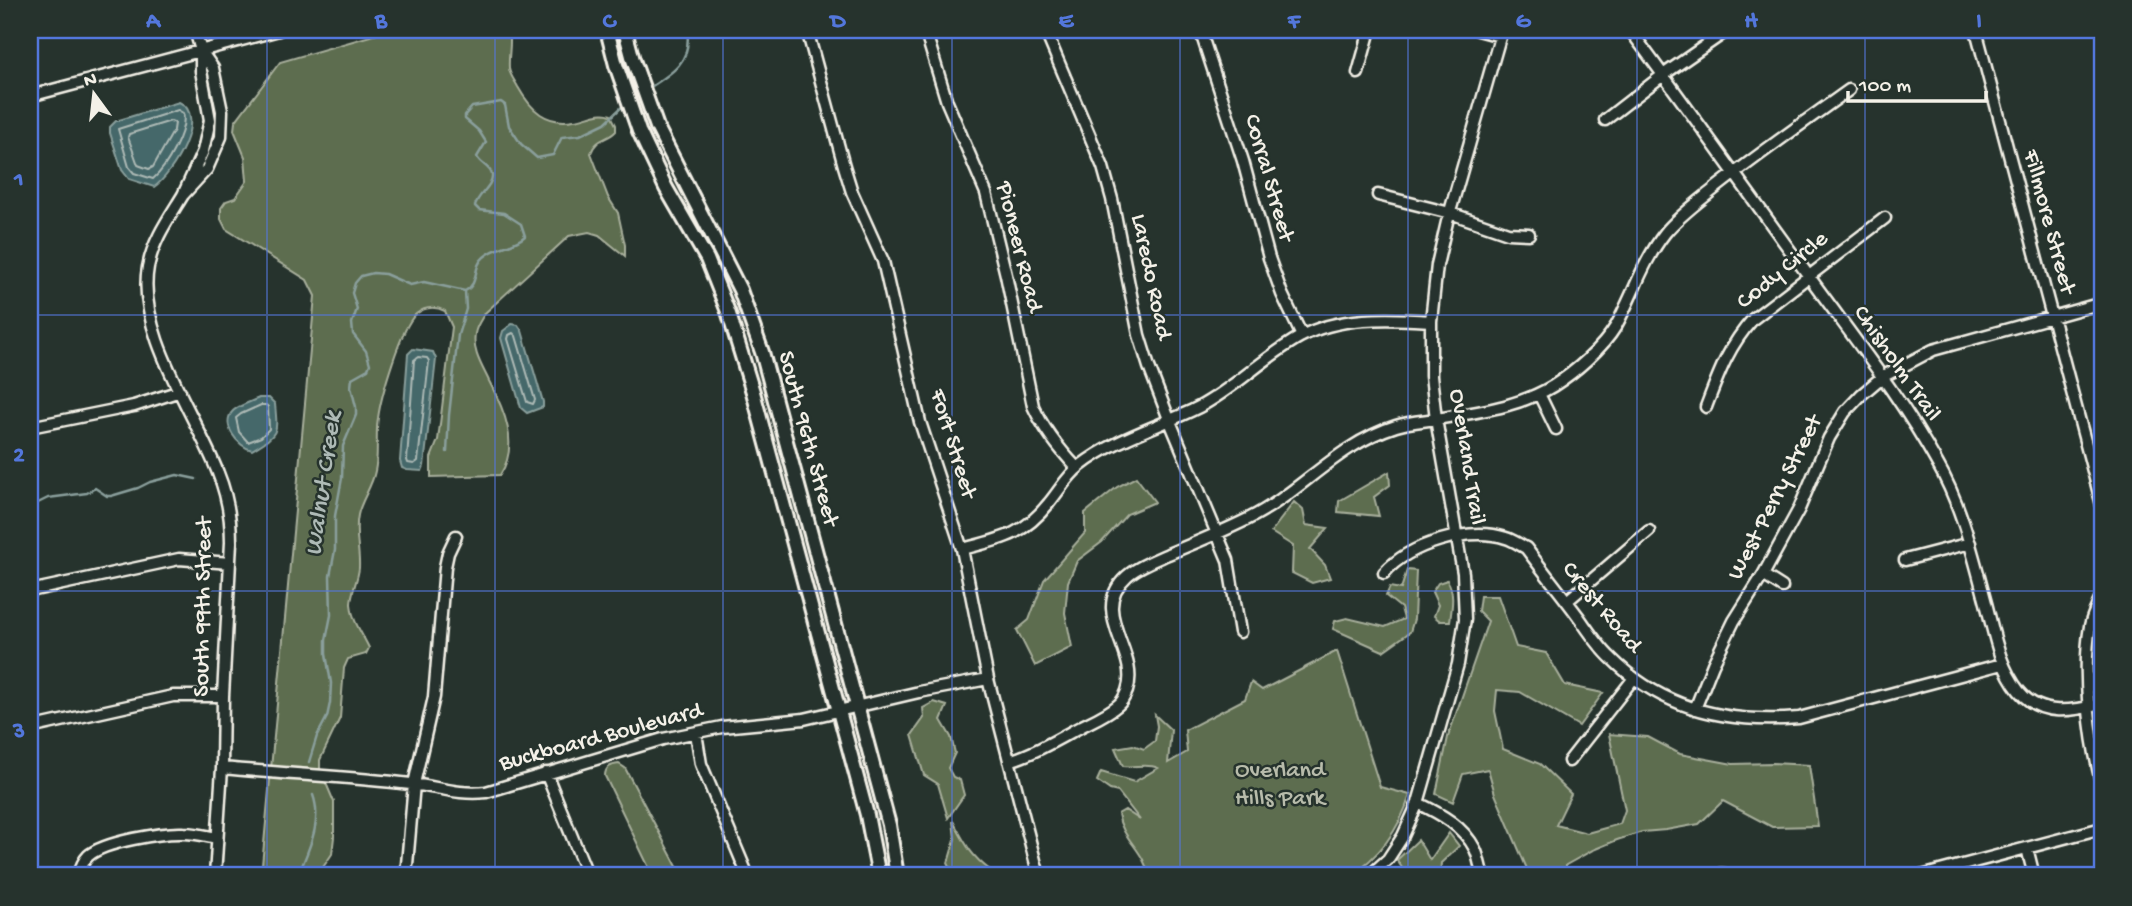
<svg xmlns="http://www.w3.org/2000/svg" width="2132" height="906" viewBox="0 0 2132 906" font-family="'Gochi Hand',sans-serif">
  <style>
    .green { fill: #5d6d4f; stroke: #a8af9c; stroke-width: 2 }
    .water { fill: #44686a; stroke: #8a9f9c; stroke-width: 2 }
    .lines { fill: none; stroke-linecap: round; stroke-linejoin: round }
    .shore { stroke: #aebab6; stroke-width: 2 }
    .stream { stroke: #8a9f9c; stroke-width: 2.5 }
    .minor-casing { stroke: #f4f1e8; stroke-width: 15 }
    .major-casing { stroke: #f4f1e8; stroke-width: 18 }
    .minor { stroke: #26332d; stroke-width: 10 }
    .major { stroke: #26332d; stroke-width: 12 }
    .grid { fill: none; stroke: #5377dc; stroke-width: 2; stroke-opacity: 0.55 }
    .labels { text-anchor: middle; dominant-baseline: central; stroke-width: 5; stroke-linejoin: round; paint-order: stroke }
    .street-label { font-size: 24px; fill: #f4f1e8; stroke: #26332d }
    .park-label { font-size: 24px; fill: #b8bcab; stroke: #26332d }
    .water-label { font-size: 26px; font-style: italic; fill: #aebab6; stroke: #26332d }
    .neatline { fill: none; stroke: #5377dc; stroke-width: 2.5 }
    .grid-label { font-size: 23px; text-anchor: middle; font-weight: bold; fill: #5377dc }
  </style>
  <rect width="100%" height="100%" fill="#26332d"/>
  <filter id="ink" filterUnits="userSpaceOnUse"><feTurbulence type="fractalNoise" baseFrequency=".0143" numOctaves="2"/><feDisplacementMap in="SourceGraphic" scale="14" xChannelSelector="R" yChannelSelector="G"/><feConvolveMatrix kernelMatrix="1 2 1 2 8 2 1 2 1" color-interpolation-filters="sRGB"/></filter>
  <g filter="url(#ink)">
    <!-- green -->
    <path class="green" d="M391,30h118c3,13 -1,24 0,38 0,6 6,13 9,19 13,23 28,38 56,33 12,-1 25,-10 37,-5l5,10v6c-9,10 -19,6 -25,22l17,44 10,16 7,32v11l-26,-21 -10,-3 -20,4 -84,77c-4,7 -9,13 -10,21 -3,17 7,32 14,47 15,28 31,64 11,94l-69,2v-19l7,-18 14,-113 -7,-16c-10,-5 -19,-5 -29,3 -15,13 -35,82 -38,104 -3,17 1,36 -3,53 -3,16 -14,29 -17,44 -4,18 2,35 1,53 -1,12 -8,24 -8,36 1,17 11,29 18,44l-3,6 -18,5 -4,9 -4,50 -20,42v9l14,33v35l-2,17 -15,22h-56l54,-580 -8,-16 -81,-51 -5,-10v-11l5,-7 9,-3 12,-17 -2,-24 -11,-27 1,-8 45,-60z
      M1389,472l1,13 -16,12 5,19 -41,-4 1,-11z
      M1136,477l19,25 -28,12 -25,28 -25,19 -9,21 -3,31 7,34 -37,19 -18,-36 12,-10 15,-40 41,-47v-20l32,-26z
      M1294,502l9,8 3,15 22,3 -18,21 15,16 5,13 -18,5 -20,-10 1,-27 -22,-14z
      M1407,570l9,1 -2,48 -4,13 -27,19 -50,-22 2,-8 12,-3 38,9 19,-8 -3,-11 -15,-12 4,-9 11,2z
      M1447,580c8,12 5,27 3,41h-10l-6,-5 4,-11 -6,-13 6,-9z
      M1480,596h18l18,51 30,6 19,32 38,8 -24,33 -59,-34 -23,-2 -2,21 8,38 37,15 31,30 -15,31 31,8 33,-9 5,-14 -16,-76 39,3 32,17 53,10 40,-1 36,2 9,61 -46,1 -49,-26 -24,23 -33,6 -24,2 -25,8 -24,10 -27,15v11h-36l-35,-82 -7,-25 -25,5 -10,28 -17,-8 12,-57 40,-116 -10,-10z
      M1337,651l43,136 30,8c-11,35 -30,62 -61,81h-200c-5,-26 -27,-37 -31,-62l7,-4 15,10 -22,-28 -8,-2 -13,-9 4,-9 33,10 24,-14c-11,-5 -24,0 -35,-2l-8,-18 18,-3 11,4 11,-8 2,-15 -2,-11 16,15 -3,33 19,-11 -2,-22 60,-31 6,-17 11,8z
      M934,702l13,4 -6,14 10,17 4,16 -7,15 5,9 7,3 4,15 -16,23 -10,-34 -14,-9 -12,-40 12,-17 -1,-10z
      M619,764l6,4 57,108h-29l-48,-100c0,-9 6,-11 14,-12z
      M953,821c12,22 17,34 37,49v6h-36l-6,-13 7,-24z
      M1449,833l10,13 -18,17 -1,13h-33l-10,-16 21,-20 12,20z"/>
    <!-- water -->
    <path class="water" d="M179,102c30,13 -7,73 -25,85l-25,-8 -7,-9 -12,-37v-6l6,-6z
      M512,324l6,1 4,6 21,71v5l-16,6 -6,-5 -20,-70 2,-7z
      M413,349l20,3 3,7 -12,107 -2,5 -15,-1 -5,-2 -2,-7 8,-107z
      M259,398h10l6,6c3,31 3,30 -23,46 -14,-3 -32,-26 -19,-39 6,-6 18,-9 26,-13z"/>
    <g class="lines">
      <!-- shore -->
      <path class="shore" d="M178,110l5,3c5,17 -17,55 -30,66l-19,-6 -5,-6 -11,-38z
        M171,121l4,2 -1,7 -21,37 -4,2 -11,-4 -10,-28 1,-3z
        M513,333l3,3 19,64 -2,4 -6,-2 -19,-63 1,-4z
        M418,357l9,1 2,3 -11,100 -4,3 -6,-1 -1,-3 7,-100z
        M261,405h5l2,2 1,22 -8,8 -13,5 -9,-10 -3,-14 5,-4z"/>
      <!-- stream -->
      <path class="stream" d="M649,88c24,-15 43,-27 38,-58
        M447,452l2,-37 9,-80 8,-26 -1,-18
        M30,507l18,-9 39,-5 8,-5 12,8h4l27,-8 12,-6 27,-7 19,4
        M309,762l8,-26 10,-19 3,-14 1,-20 -5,-29v-14l5,-25 -1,-39 5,-26v-34l7,-38 1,-32 13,-31v-8l-5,-20 1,-9 16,-9 2,-5 -4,-13 -13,-17 -1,-11 5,-14 -5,-16 3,-10 6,-7 12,-3 12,1 25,11 14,-3 41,9c15,-8 7,-24 19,-34 12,-11 29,-10 41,-21l-4,-12 -17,-11 -25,-3 -4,-4c2,-11 18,-20 17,-31 -1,-8 -12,-11 -15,-18l9,-15 -7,-11 -14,-12v-4l7,-8 29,-5 4,3 4,21 12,18 16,14 16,-3 9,-18 18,-2 25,-12 21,-20
        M298,876c10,-26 25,-53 15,-81"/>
      <!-- minor casing -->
      <g class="minor-casing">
        <path id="minor" d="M195,30l6,21v20l9,49 -7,31 -20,44 24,-26 14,-32 1,-26 -9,-43 -12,-17
          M807,30l37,136 8,26 31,69 37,161 42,127 26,130 51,197
          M925,30l22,72 39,91 20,82 27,131c11,24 26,43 44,62
          M1045,30l58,137 9,32 27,136 10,32 20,52 59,141 12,72
          M1200,30l43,131 26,97 13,36 20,42
          M1478,30l22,6
          M1630,30c60,81 118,163 178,245 44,61 92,121 129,188 25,43 36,92 49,140 8,30 13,63 33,88 22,27 54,20 83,13
          M1976,30l126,475
          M1358,73l12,-43
          M30,96l249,-66
          M1605,120l58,-45 65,-45
          M183,195c-14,23 -30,45 -35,72 -12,65 47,146 70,206 9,22 13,46 13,69l-8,154 -1,72 -7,108
          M1378,195l72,18 58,20 21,1
          M1539,394l17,35
          M1706,407c13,-34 22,-60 47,-88l132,-101
          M30,427l104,-21 46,-15
          M962,549c39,-10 61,-13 87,-46 10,-12 19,-28 31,-37 36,-28 79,-39 119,-59 36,-19 65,-50 101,-70 38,-21 89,-19 131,-16
          M1905,560l65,-17
          M1384,573c25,-29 85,-47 122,-35 7,2 14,7 20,10 17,23 35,45 52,68 10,14 20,30 33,42 51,51 118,66 188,60l203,-54
          M1763,575l19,12
          M30,591l149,-32 51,4
          M2102,595c-4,10 -10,21 -12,31 -8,46 0,114 12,159
          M1567,601l82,-70
          M1695,709l18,-45 21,-43 29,-46 36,-66 30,-71 16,-26 17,-18 20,-17 51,-27 169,-47
          M30,728l143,-32h50
          M696,733l5,31 47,112
          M1009,761c26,-8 49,-22 73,-35 12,-6 26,-12 36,-21 4,-3 7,-9 9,-14 14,-39 -40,-79 0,-115 11,-10 28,-16 41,-22 27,-11 54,-22 80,-35 54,-27 88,-74 148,-93 12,-4 27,-5 40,-7 40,-7 81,-11 117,-33 22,-14 49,-37 63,-60 17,-31 27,-65 49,-93 13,-16 32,-30 48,-43 44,-35 90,-67 136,-100
          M1569,761l65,-83
          M222,768c63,6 127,9 189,16 28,3 46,11 75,8l177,-53 59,-12 82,-8 115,-27 69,-13
          M546,773l42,103
          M1418,803c23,11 45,23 57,46 4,8 5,19 8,27
          M2027,848l7,28
          M79,876c1,-6 4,-15 9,-20 15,-14 75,-24 96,-23 11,0 22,3 33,5
          M406,876l8,-92 20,-87 11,-130 3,-14 8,-17
          M1369,876l19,-17 15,-23 15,-33 40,-139 7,-45 -2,-46 -27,-154 -5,-43v-55l6,-56 10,-43 55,-192
          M1711,876l11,-2 20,2
          M1921,876l181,-48"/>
      </g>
      <!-- major casing -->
      <g class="major-casing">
        <path id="major" d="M607,30l9,35 23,66 27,57 41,71 22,55 24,78 114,423 12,61
          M625,30l8,30 24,67 83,163 22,62 127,473 8,51"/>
      </g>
      <!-- minor -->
      <use href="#minor" class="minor"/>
      <!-- major -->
      <use href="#major" class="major"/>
    </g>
  </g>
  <!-- grid -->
  <path class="grid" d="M267,30v846M495,30v846M723,30v846M952,30v846M1180,30v846M1408,30v846M1637,30v846M1865,30v846M30,315h2072M30,591h2072"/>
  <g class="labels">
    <!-- street labels -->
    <g class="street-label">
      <text transform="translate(1268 178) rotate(74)">Corral Street</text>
      <text transform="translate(2048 222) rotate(75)">Fillmore Street</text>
      <text transform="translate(1018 247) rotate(76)">Pioneer Road</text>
      <text transform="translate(1783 271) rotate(-39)">Cody Circle</text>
      <text transform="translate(1150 277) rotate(78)">Laredo Road</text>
      <text transform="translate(1896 364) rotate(55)">Chisholm Trail</text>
      <text transform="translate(807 439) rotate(75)">South 96th Street</text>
      <text transform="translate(952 444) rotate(73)">Fort Street</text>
      <text transform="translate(1466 457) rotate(81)">Overland Trail</text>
      <text transform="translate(1776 498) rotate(-63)">West Perry Street</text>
      <text transform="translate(204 607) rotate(-89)">South 99th Street</text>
      <text transform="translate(1601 608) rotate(50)">Crest Road</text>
      <text transform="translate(601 738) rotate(-15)">Buckboard Boulevard</text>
    </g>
    <!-- park labels -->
    <g class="park-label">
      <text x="1280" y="771">Overland<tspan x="1280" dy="28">Hills Park</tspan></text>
    </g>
    <!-- water labels -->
    <g class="water-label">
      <text transform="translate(325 484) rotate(-82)">Walnut Creek</text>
    </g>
  </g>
  <!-- margin -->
  <rect width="2132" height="906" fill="none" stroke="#26332d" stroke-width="77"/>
  <!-- north arrow -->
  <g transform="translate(94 94) rotate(345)" stroke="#26332d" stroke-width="5" paint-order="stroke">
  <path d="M0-5L12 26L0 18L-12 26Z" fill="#f4f1e8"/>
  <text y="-10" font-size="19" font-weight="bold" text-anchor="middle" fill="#f4f1e8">N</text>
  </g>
  <!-- scale -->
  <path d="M1848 91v10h138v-10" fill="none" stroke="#f4f1e8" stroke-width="3.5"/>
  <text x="1859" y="91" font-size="21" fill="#f4f1e8" stroke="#26332d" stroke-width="5" paint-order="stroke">100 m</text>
  <rect x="38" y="38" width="2056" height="829" class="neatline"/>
  <g class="grid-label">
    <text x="153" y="27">A</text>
    <text x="381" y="27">B</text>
    <text x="609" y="27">C</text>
    <text x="838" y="27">D</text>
    <text x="1066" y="27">E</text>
    <text x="1294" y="27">F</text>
    <text x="1523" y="27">G</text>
    <text x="1751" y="27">H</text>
    <text x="1979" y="27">I</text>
    <text x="19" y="185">1</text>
    <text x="19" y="461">2</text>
    <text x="19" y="737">3</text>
  </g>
</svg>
